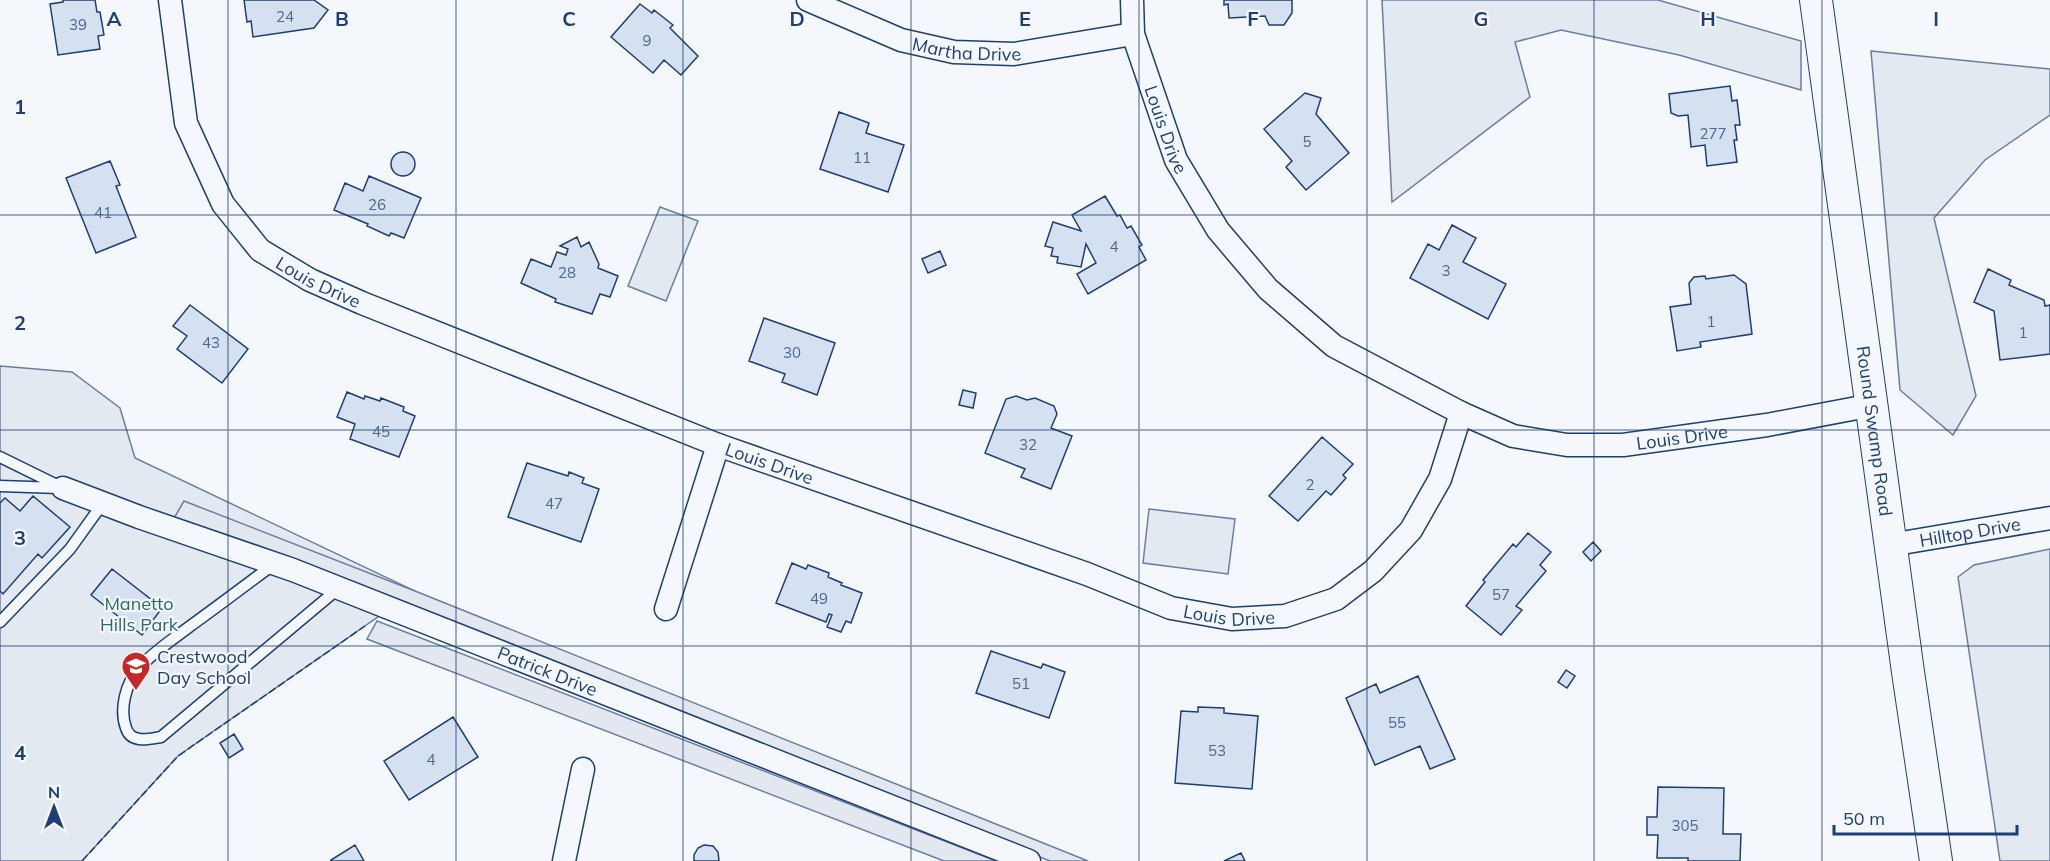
<svg xmlns="http://www.w3.org/2000/svg" width="2050" height="861" viewBox="0 0 2050 861" font-family="Mulish,sans-serif">
  <style>
    .green { fill: #e3e9f0; stroke: #687fa3; stroke-width: 1.5 }
    .parking { fill: #e3e8f0; stroke: #687fa3; stroke-width: 1.5 }
    .building { fill: #d5e0f0; stroke: #1d3f73; stroke-width: 1.5 }
    .lines { fill: none; stroke-linecap: round; stroke-linejoin: round }
    .lane-casing { stroke: #1d3f73; stroke-width: 13 }
    .street-casing { stroke: #1d3f73; stroke-width: 25 }
    .secondary-casing { stroke: #1d3f73; stroke-width: 34 }
    .lane { stroke: #f4f7fb; stroke-width: 10 }
    .street { stroke: #f4f7fb; stroke-width: 22 }
    .secondary { stroke: #f4f7fb; stroke-width: 32 }
    .fence { stroke: #1d3f73; stroke-width: 1.5; stroke-dasharray: 8 3; stroke-linecap: butt }
    .grid { fill: none; stroke: #1d3f73; stroke-width: 1.5; stroke-opacity: 0.55 }
    .labels { text-anchor: middle; dominant-baseline: central; stroke-width: 4.5; stroke-linejoin: round; paint-order: stroke }
    .number-label { font-size: 15px; fill: #4b6792 }
    .street-label { font-size: 18px; fill: #1d3f73; stroke: #f4f7fb }
    .park-label { font-size: 18px; fill: #2c6c60; stroke: #f4f7fb }
    .poi-label { font-size: 18px; fill: #1d3f73; stroke: #f4f7fb; text-anchor: start }
    .grid-label { font-size: 20px; text-anchor: middle; font-weight: bold; fill: #1d3f73; stroke: #f4f7fb; stroke-width: 4.5; stroke-linejoin: round; paint-order: stroke }
  </style>
  <rect width="100%" height="100%" fill="#f4f7fb"/>
  <!-- green -->
  <path class="green" d="M1382,0h276l143,41v49l-122,-35 -118,-25 -46,12 15,55 -138,105z
    M1871,51l179,18v46l-65,45 -51,58 42,178 -23,39 -53,-45z
    M660,207l38,14 -32,80 -38,-15z
    M0,366l72,6 48,36 15,50 280,133 -237,165 -96,105h-82z
    M1149,509l86,10 -7,55 -85,-11z
    M2050,549v312h-50l-42,-284 16,-12z"/>
  <!-- parking -->
  <path class="parking" d="M184,501l231,90 673,270h-38l-876,-343z
    M377,621l619,240h-52l-577,-222z"/>
  <!-- building -->
  <path class="building" d="M63,0h32l2,12h3l4,23 -6,1 2,13 -42,6 -8,-51 13,-2z
    M244,0h70l14,10 -14,18 -61,9 -2,-16 -4,1z
    M1224,0h68v13l-8,12h-15l-4,-9 -36,2 -1,-14 -4,1z
    M640,4l12,9 2,-3 19,15 -3,3 28,28 -17,19 -17,-15 -11,13 -42,-36z
    M1730,86l2,15 5,-1 3,25h-5l2,15h-3l3,22 -30,4 -2,-21 -14,2 -3,-32 -10,1 -7,-3 -2,-19z
    M1305,93l16,5 -5,16 33,39 -43,37 -20,-23 6,-6 -28,-32z
    M839,112l30,11 -3,10 38,12 -16,47 -68,-23z
    M391 164a12 12 0 1 1 24 0a12 12 0 1 1-24 0Z
    M110,161l10,24 -4,1 20,51 -40,16 -30,-75z
    M369,176l52,22 -17,40 -13,-5 -2,3 -22,-10 1,-2 -34,-14 11,-27 18,8z
    M1105,196l12,20 3,-1 7,13 4,-2 11,19 -3,2 7,13 -58,34 -11,-20 19,-11 -10,-19 -5,23 -24,-4 1,-6 -7,-1 2,-8 -8,-2 8,-24 28,9 -9,-16z
    M1452,225l24,13 -13,24 43,22 -18,35 -78,-41 18,-34 11,6z
    M577,237l4,10 8,-5 10,22 -1,4 20,8 -8,21 -10,-3 -8,20 -37,-12 1,-3 -35,-16 10,-24 20,8 6,-15 9,3 2,-6 -8,-3z
    M940,251l6,14 -18,8 -6,-14z
    M1988,269l23,11 -2,5 35,15 1,6 5,-1v49l-50,6 -6,-49 -20,-9z
    M1734,275l12,9 6,50 -52,8 1,5 -24,4 -7,-44 21,-3 -2,-21 5,-6 11,-1 1,3z
    M190,305l58,44 -26,34 -45,-34 10,-13 -14,-10z
    M764,318l71,25 -18,52 -35,-13 3,-8 -36,-13z
    M963,390l13,3 -3,15 -14,-3z
    M347,392l17,7 1,-3 15,5 1,-3 23,9 -1,4 12,5 -16,41 -49,-18 5,-15 -18,-7z
    M1016,396l11,4 8,-2 19,8 3,8 -6,14 21,8 -21,53 -30,-12 4,-8 -40,-16 21,-54z
    M1322,437l31,27 -10,11 3,3 -15,17 -5,-4 -28,30 -29,-25z
    M527,463l41,13 1,-4 15,6 -2,5 17,6 -18,53 -73,-25z
    M33,496l37,31 -28,31 -4,-4 -35,40 -3,-3v-88l5,-5 15,13z
    M1528,533l23,19 -11,13 6,6 -30,35 6,4 -21,25 -35,-29 19,-24 -2,-2 30,-36 3,3z
    M1593,542l8,9 -10,10 -8,-9z
    M792,563l14,6 2,-4 21,8 -1,4 14,6 -1,2 21,8 -11,30 -5,-2 -5,11 -14,-5 5,-12 -3,-1 -3,8 -50,-19z
    M112,569l50,39 -20,27 -51,-40z
    M991,651l50,17 2,-4 22,8 -16,46 -73,-25z
    M1566,670l9,6 -8,12 -9,-6z
    M1418,676l37,83 -25,10 -10,-23 -45,19 -29,-67 30,-14 4,9z
    M1198,707l26,1v5l34,3 -6,73 -77,-6 6,-72 17,1z
    M453,717l25,40 -69,43 -25,-39z
    M234,734l9,15 -14,9 -9,-15z
    M1658,787l66,1 -1,46h18l-1,27h-52v-3h-31l1,-23h-11v-18h10z
    M355,845l9,16h-33v-1z
    M704,845l9,1 5,6 1,9h-25v-6l4,-7z
    M1241,853l4,8h-21z"/>
  <g class="lines">
    <!-- lane casing -->
    <g class="lane-casing">
      <path id="lane" d="M0,457l63,31
        M0,486l59,2
        M274,564c-28,21 -56,42 -85,63 -17,13 -36,25 -50,41 -13,15 -20,41 -13,60 5,16 23,11 35,9l178,-149
        M0,622l70,-73 33,-46"/>
    </g>
    <!-- street casing -->
    <g class="street-casing">
      <g id="street">
        <path id="s1" d="M170,0l16,123 37,81 37,46 50,30 52,23 356,142 369,129 84,34 61,11 53,-3 51,-17 37,-28 38,-41 29,-51 21,-66"/>
        <path id="s2" d="M808,0l93,40 53,12 60,2 119,-20"/>
        <path id="s3" d="M1132,0l1,34 43,126 42,70 50,59 66,57 127,67 52,23 54,9h56l144,-20 106,-20"/>
        <path id="s4" d="M63,488l76,29 154,53 736,291"/>
        <path id="s5" d="M1890,545l160,-27"/>
        <path d="M666,609l52,-164"/>
        <path d="M564,861l19,-92"/>
      </g>
    </g>
    <!-- secondary casing -->
    <g class="secondary-casing">
      <g id="secondary">
        <path id="s6" d="M1816,0l92,672 28,189"/>
      </g>
    </g>
    <!-- lane -->
    <use href="#lane" class="lane"/>
    <!-- street -->
    <use href="#street" class="street"/>
    <!-- secondary -->
    <use href="#secondary" class="secondary"/>
    <!-- fence -->
    <path class="fence" d="M82,861l96,-105 187,-130"/>
  </g>
  <!-- grid -->
  <path class="grid" d="M228,0v861M456,0v861M683,0v861M911,0v861M1139,0v861M1367,0v861M1594,0v861M1822,0v861M0,215h2050M0,430h2050M0,646h2050"/>
  <!-- icons -->
  <defs>
    <g id="school-pin" transform="scale(1.5)"><path d="M0 17L-7.5 6A9.5 9.5 0 1 1 7.5 6Z" fill="#c62828" stroke="#f4f7fb"/><path d="M0-5L7-2L0 1L-7-2ZM-4 1L0 2.5L4 1V4Q0 6-4 4Z" fill="#fff"/></g>
  </defs>
  <g fill-rule="evenodd">
    <use href="#school-pin" x="136" y="666"/>
  </g>
  <g class="labels">
    <!-- number labels -->
    <g class="number-label">
      <text x="285" y="16">24</text>
      <text x="78" y="24">39</text>
      <text x="647" y="40">9</text>
      <text x="1713" y="133">277</text>
      <text x="1307" y="141">5</text>
      <text x="862" y="157">11</text>
      <text x="377" y="204">26</text>
      <text x="103" y="212">41</text>
      <text x="1114" y="246">4</text>
      <text x="1446" y="270">3</text>
      <text x="567" y="272">28</text>
      <text x="1711" y="321">1</text>
      <text x="2023" y="332">1</text>
      <text x="211" y="342">43</text>
      <text x="792" y="352">30</text>
      <text x="381" y="431">45</text>
      <text x="1028" y="444">32</text>
      <text x="1310" y="484">2</text>
      <text x="554" y="503">47</text>
      <text x="1501" y="594">57</text>
      <text x="819" y="598">49</text>
      <text x="1021" y="683">51</text>
      <text x="1397" y="722">55</text>
      <text x="1217" y="750">53</text>
      <text x="431" y="759">4</text>
      <text x="1685" y="825">305</text>
    </g>
    <!-- street labels -->
    <g class="street-label">
      <text stroke="none"><textPath href="#s2" startOffset="168">Martha Drive</textPath></text>
      <text stroke="none"><textPath href="#s3" startOffset="135">Louis Drive</textPath></text>
      <text stroke="none"><textPath href="#s1" startOffset="339">Louis Drive</textPath></text>
      <text stroke="none"><textPath href="#s6" startOffset="435">Round Swamp Road</textPath></text>
      <text stroke="none"><textPath href="#s3" startOffset="784">Louis Drive</textPath></text>
      <text stroke="none"><textPath href="#s1" startOffset="825">Louis Drive</textPath></text>
      <text stroke="none"><textPath href="#s5" startOffset="81">Hilltop Drive</textPath></text>
      <text stroke="none"><textPath href="#s1" startOffset="1311">Louis Drive</textPath></text>
      <text stroke="none"><textPath href="#s4" startOffset="518">Patrick Drive</textPath></text>
    </g>
    <!-- park labels -->
    <g class="park-label">
      <text x="139" y="603">Manetto<tspan x="139" dy="21">Hills Park</tspan></text>
    </g>
    <!-- poi labels -->
    <g class="poi-label">
      <text x="157" y="656">Crestwood<tspan x="157" dy="21">Day School</tspan></text>
    </g>
  </g>
  <g class="grid-label">
    <text x="114" y="26">A</text>
    <text x="342" y="26">B</text>
    <text x="569" y="26">C</text>
    <text x="797" y="26">D</text>
    <text x="1025" y="26">E</text>
    <text x="1253" y="26">F</text>
    <text x="1481" y="26">G</text>
    <text x="1708" y="26">H</text>
    <text x="1936" y="26">I</text>
    <text x="20" y="114">1</text>
    <text x="20" y="330">2</text>
    <text x="20" y="545">3</text>
    <text x="20" y="760">4</text>
  </g>
  <!-- north arrow -->
  <g transform="translate(54 807)" stroke="#f4f7fb" stroke-width="4.5" paint-order="stroke">
  <path d="M0-4.5L10 22L0 15L-10 22Z" fill="#1d3f73"/>
  <text y="-9" font-size="16" font-weight="bold" text-anchor="middle" fill="#1d3f73">N</text>
  </g>
  <!-- scale -->
  <path d="M1834 825v9h183v-9" fill="none" stroke="#1d3f73" stroke-width="3"/>
  <text x="1843" y="825" font-size="18" fill="#1d3f73" stroke="#f4f7fb" stroke-width="4.5" paint-order="stroke">50 m</text>
</svg>
